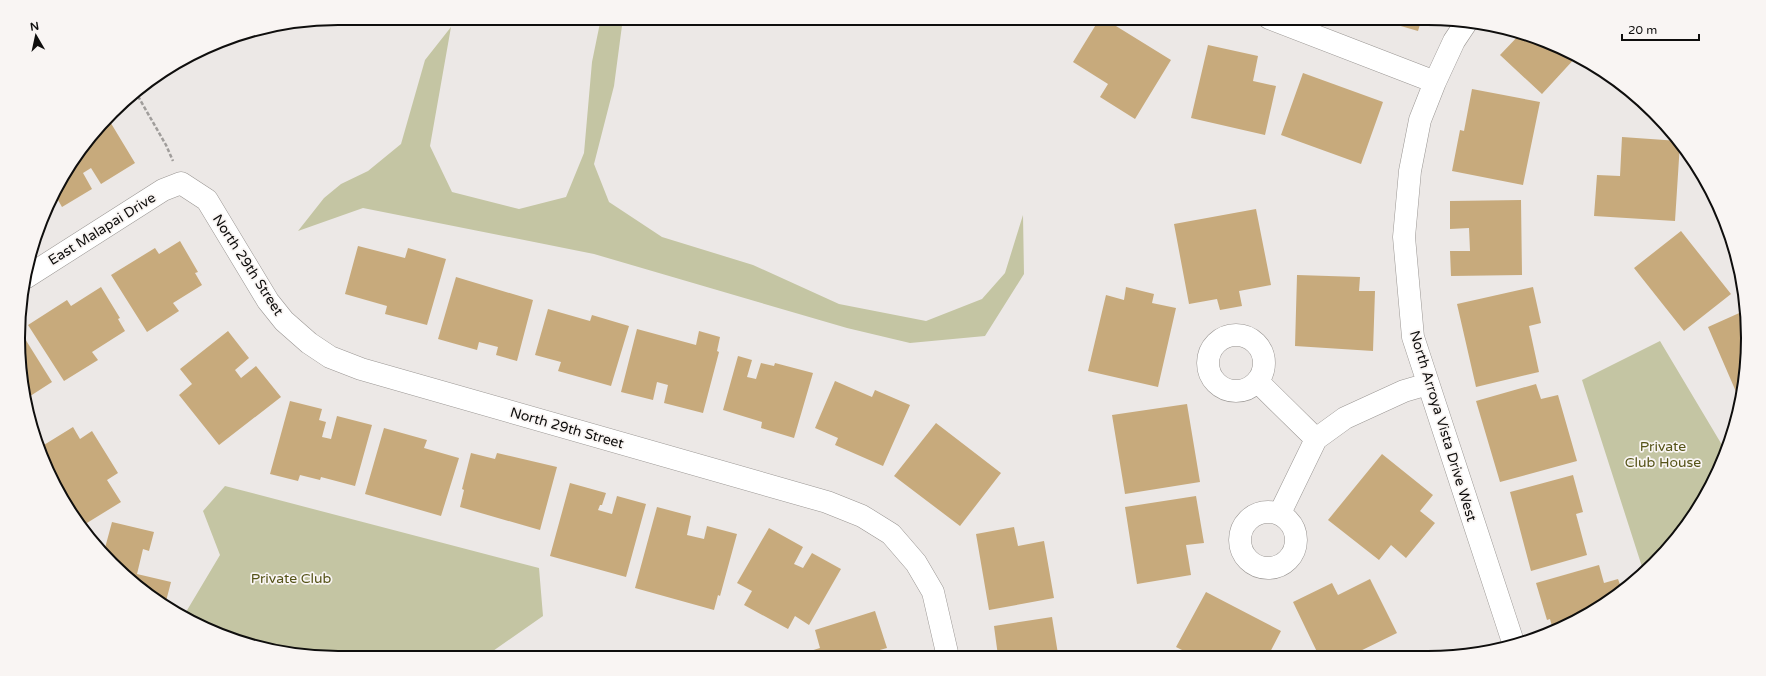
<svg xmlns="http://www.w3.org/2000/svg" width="1766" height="676" viewBox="0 0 1766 676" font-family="'Varela Round',sans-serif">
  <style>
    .green { fill: #c4c5a3 }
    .building { fill: #c7aa7c }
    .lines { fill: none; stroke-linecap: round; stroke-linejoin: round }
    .minor-casing { stroke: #9a9693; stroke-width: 23 }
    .path { stroke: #a09d9b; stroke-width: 2.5; stroke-dasharray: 4 2; stroke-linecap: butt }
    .minor { stroke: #fff; stroke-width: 22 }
    .labels { text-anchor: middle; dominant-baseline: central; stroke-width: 3.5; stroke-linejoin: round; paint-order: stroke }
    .street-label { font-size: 14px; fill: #0f0e0d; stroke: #f9f5f3 }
    .park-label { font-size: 14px; fill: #555318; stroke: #f9f5f3 }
    .rim { fill: none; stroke: #0f0e0d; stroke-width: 2 }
  </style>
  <rect width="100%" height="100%" fill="#ece8e6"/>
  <!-- green -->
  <path class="green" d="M601,18h22l-9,68 -20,78 15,38 53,35 91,28 86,39 87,17 56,-22 23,-26 18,-58 1,59 -39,62 -75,7 -63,-15 -253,-74 -231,-46 -65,23 26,-33 17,-14 27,-13 33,-27 24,-84 26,-33 -21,119 22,46 67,17 47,-12 18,-44 8,-91z
    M1660,341l65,109 -20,48 -61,75 -62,-193z
    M225,486l314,82 4,48 -60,42h-145l-83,-11 -59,-22 -13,-8 37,-62 -17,-44z"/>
  <!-- building -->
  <path class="building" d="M1100,18h3l68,42 -36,59 -35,-22 8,-13 -35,-22z
    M1373,18h49l-4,13z
    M1521,33l49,18 7,5 -35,38 -42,-39z
    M1208,45l50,11 -5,25 23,5 -11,49 -74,-17z
    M1303,73l80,29 -22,62 -80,-29z
    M1472,89l68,13 -17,83 -71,-14 8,-41 4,1z
    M109,120l26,43 -34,21 -10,-16 -8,5 9,16 -30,18 -8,-14 7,-15z
    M1622,137l57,4 1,2 -5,78 -81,-5 3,-41 23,1z
    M1521,200l1,75 -71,1 -1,-25h20l-1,-23 -19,1v-28z
    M1256,209l15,76 -32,6 3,15 -22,4 -3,-11 -28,5 -15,-80z
    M1681,231l50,63 -47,37 -50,-63z
    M180,241l18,31 -3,1 7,12 -29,18 6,8 -32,21 -36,-57 44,-27 4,6z
    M358,246l47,12 3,-10 38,11 -19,66 -42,-11 2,-8 -42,-12z
    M1297,275l63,2 -1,14h16l-2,60 -78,-5z
    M456,277l77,23 -16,61 -21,-6 2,-8 -19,-5 -2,8 -39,-11z
    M101,287l19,31 -2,1 7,12 -33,21 6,8 -34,21 -36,-56 39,-25 4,6z
    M1126,287l28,7 -2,9 24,5 -18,79 -70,-16 18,-76 18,5z
    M1533,287l8,36 -12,3 10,46 -63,15 -19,-83z
    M548,309l42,12 2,-6 37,11 -18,60 -53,-15 3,-9 -26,-7z
    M1746,310l1,49 -7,42 -32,-74z
    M637,329l59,16 3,-14 21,6 -3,14 2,1 -16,61 -39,-10 4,-18 -11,-3 -4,18 -32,-8z
    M228,331l21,27 -14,12 6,8 15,-12 25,31 -62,48 -40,-50 13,-11 -12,-15z
    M22,334l30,48 -28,18z
    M738,356l14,4 -5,17 9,2 5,-16 13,3 1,-3 38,10 -19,65 -33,-10 1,-6 -39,-12z
    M835,381l37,16 3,-7 35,15 -27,61 -48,-21 3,-7 -23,-10z
    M1536,384l5,15 17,-4 19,66 -77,21 -24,-81z
    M290,401l32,8 -3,11 7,2 -4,15 9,2 6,-23 35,9 -17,61 -34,-9 -1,3 -20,-5 -2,6 -28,-7z
    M1187,404l13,78 -75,12 -13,-79z
    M936,423l65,50 -41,53 -66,-50z
    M73,427l7,12 12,-8 26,42 -11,7 14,22 -39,24 -10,-10 -30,-55 -3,-13z
    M384,428l43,12 -3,8 35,10 -18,58 -76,-22z
    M471,453l24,6 2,-6 60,14 -17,63 -80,-23 4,-17 -2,-1z
    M1382,454l51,41 -13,16 15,12 -29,35 -15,-13 -12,15 -51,-40z
    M1573,475l10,37 -7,2 11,41 -56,16 -21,-79z
    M570,483l36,10 -4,12h-2l-2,5 14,4 5,-18 29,8 -20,73 -76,-21z
    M1196,496l8,47 -18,2 5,30 -54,9 -12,-77z
    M657,507l34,9 -4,19 17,4 3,-13 30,8 -17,62 -2,-1 -4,15 -79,-22z
    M112,522l42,10 -5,19 -6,-2 -6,25 34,8 -6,23 -22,-13 -42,-45 4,1z
    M1014,527l4,19 26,-5 10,57 -65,12 -13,-76z
    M769,528l34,19 -9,17 9,4 9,-15 29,16 -32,56 -14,-9 -7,13 -44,-24 8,-14 -15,-8z
    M1599,565l5,18 14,-4 4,11 -53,35 -16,5 -3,-11 -3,1 -11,-37z
    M1370,579l27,54 -47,23h-31l-26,-54 39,-19 6,12z
    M1206,592l75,39 -13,25h-79l1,-2 -14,-7z
    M875,611l12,37 -18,5 1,4h-62l-1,-5 13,-4 -5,-18z
    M1052,617l6,37 10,-2v4h-70l-4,-30z"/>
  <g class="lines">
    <!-- minor casing -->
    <g class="minor-casing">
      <path id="minor" d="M1269,18l166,64
        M1466,23l-12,18 -19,41 -15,38 -10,51 -6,66 9,100 100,305
        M25,278l138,-88 18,-7 26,17 61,101 16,20 25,22 21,14 31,12 466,133 35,14 29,18 25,29 17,29 15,65
        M1208 363a28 28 0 1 1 56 0a28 28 0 1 1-56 0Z
        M1258,382l58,57
        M1240 540a28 28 0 1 1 56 0a28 28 0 1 1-56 0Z
        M1280,513l36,-74 29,-21 59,-27 24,-7"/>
    </g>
    <!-- path -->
    <path class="path" d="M135,91l31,54 7,16"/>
    <!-- minor -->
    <use href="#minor" class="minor"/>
  </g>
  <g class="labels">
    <!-- street labels -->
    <g class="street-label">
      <text transform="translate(102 229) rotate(-32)">East Malapai Drive</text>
      <text transform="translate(248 265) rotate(57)">North 29th Street</text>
      <text transform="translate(1443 426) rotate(73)">North Arroya Vista Drive West</text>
      <text transform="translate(567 428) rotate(16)">North 29th Street</text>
    </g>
    <!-- park labels -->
    <g class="park-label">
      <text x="1663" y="446">Private<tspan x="1663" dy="16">Club House</tspan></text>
      <text x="291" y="578">Private Club</text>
    </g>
  </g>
  <!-- crop -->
  <path d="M0 0H1766V676H0ZM338 25H1428A313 313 0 0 1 1741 338V338A313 313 0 0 1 1428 651H338A313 313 0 0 1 25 338V338A313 313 0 0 1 338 25Z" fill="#f9f5f3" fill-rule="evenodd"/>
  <path class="rim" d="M338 25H1428A313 313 0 0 1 1741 338V338A313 313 0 0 1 1428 651H338A313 313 0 0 1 25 338V338A313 313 0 0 1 338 25Z"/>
  <!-- north arrow -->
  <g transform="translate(36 36) rotate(351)" stroke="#f9f5f3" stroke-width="3" paint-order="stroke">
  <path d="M0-3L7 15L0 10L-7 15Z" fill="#0f0e0d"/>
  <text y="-6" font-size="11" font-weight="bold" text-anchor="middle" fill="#0f0e0d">N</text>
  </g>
  <!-- scale -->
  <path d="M1622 34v6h77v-6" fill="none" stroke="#0f0e0d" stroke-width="2"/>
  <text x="1628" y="34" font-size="12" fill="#0f0e0d" stroke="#f9f5f3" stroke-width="3" paint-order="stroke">20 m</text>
</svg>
